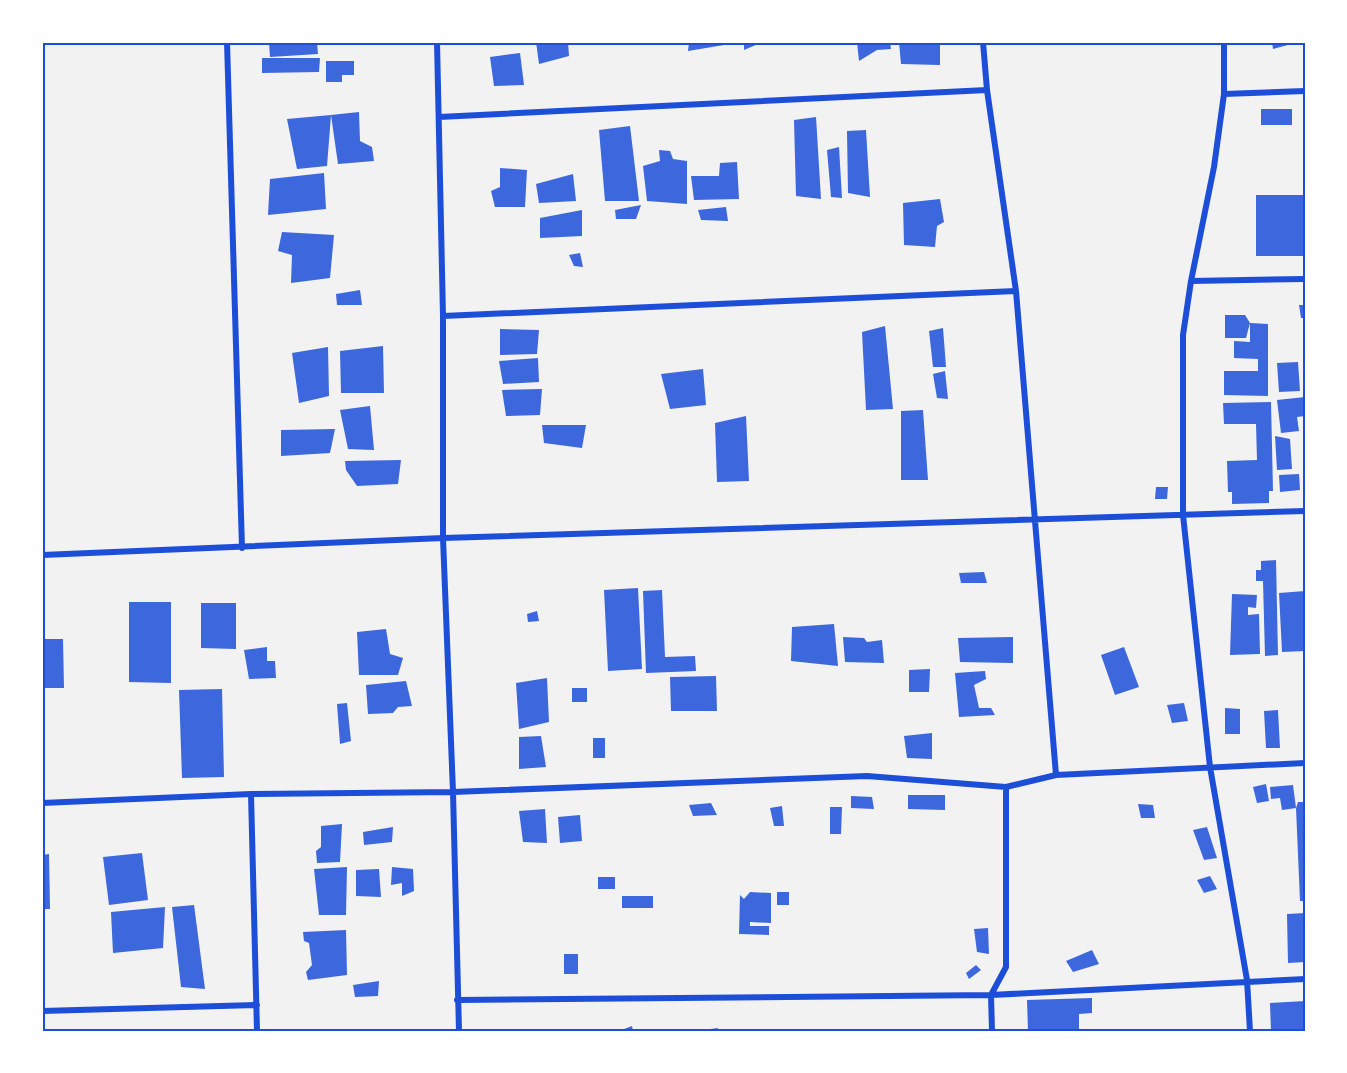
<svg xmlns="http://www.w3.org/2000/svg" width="1347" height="1073" viewBox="0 0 1347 1073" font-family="'Varela Round',sans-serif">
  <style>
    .building { fill: #3d67dc }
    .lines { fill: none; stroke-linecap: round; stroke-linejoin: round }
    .minor { stroke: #1d4ed8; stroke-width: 6 }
    .neatline { fill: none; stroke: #1d4ed8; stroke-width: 2 }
  </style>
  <rect width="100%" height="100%" fill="#f2f2f2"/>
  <!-- building -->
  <path class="building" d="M269,42h48l1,12 -48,3z
    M536,42h32l1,14 -30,8z
    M689,42h41v2l-42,7z
    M744,42h19l-19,8z
    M857,42h33l1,7 -14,1 -18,11z
    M899,42h41v23l-39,-1z
    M1272,42h23v1l-22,6z
    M520,53l4,32 -30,1 -4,-29z
    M262,58h58l-1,14 -57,1z
    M326,61h28v14h-12v7h-16z
    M1261,109h31v16h-31z
    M359,112l1,29 12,6 2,14 -36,3 -7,-49z
    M331,115l-4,51 -30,3 -10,-50z
    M816,117l5,82 -25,-3 -2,-76z
    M630,126l9,75h-34l-6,-71z
    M866,130l4,67 -22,-4 -1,-62z
    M839,147l3,51 -11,-1 -4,-47z
    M659,150l11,1 3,8 14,2v43l-40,-3 -4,-35 17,-5z
    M737,162l2,37 -45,1 -3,-24h28l1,-13z
    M500,168l27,2 -2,37h-30l-4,-16 9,-4z
    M324,173l2,36 -58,6 2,-36z
    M573,174l3,27 -37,2 -3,-19z
    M1256,195h49v61h-49z
    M940,199l4,23 -7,4 -2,21 -31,-2 -1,-42z
    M641,205l-5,14h-20l-1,-9z
    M726,207l2,14 -27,-1 -3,-10z
    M582,210v26l-42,2v-20z
    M282,232l52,3 -4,43 -39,5 1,-28 -14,-4z
    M580,253l3,14 -9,-1 -5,-11z
    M360,290l2,15h-25l-1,-11z
    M1299,305h6v13h-4z
    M1225,315h20l5,8 18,1v72l-44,-1v-24h34v-12l-24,-1v-17l16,1v-19l-4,15h-21z
    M885,326l8,83 -27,1 -4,-78z
    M943,328l3,39h-13l-4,-36z
    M500,329l39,1 -2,24 -37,1z
    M383,346l1,47h-43l-1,-42z
    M328,347l1,49 -30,7 -7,-50z
    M538,358l1,24 -36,2 -4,-23z
    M1298,362l2,29 -21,1 -2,-29z
    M703,369l3,36 -36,4 -9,-35z
    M945,371l3,28 -11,-1 -4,-24z
    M542,389l-2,26 -34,1 -4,-26z
    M1305,397v19l-8,1 2,14 -18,2 -4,-33z
    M1271,402l2,89h-4v12l-37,1v-12h-4l-1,-31 30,-1 -1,-36h-32l-1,-21z
    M370,406l4,44 -26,-1 -8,-39z
    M923,410l5,70h-27v-69z
    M746,416l3,65 -32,1 -2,-59z
    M542,425h44l-4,23 -38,-5z
    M335,429l-5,24 -49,3v-26z
    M1275,436l15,3 2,30 -15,1z
    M401,460l-3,24 -41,2 -11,-16 -1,-9z
    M1299,474l1,16 -20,2 -1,-17z
    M1156,487h12l-1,12h-12z
    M1276,560l2,95 -13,1 -2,-75h-7v-11h5v-9z
    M984,572l3,11h-26l-2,-10z
    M638,588l4,81 -34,2 -4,-81z
    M662,590l3,67 30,-1 1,15 -50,2 -3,-82z
    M1305,591v60l-23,1 -3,-59z
    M1232,594l25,1 -1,13 -8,-1v8l11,-1 1,40 -30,1z
    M129,602h42v81l-42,-1z
    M201,603h35v46l-35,-1z
    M537,611l2,10 -11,1 -1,-8z
    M834,624l4,42 -47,-5 1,-34z
    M386,629l4,25 13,4 -5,17h-39l-2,-43z
    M843,637l21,1 3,4 15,-2 2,23 -39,-1z
    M1013,637v26l-53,-1 -2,-24z
    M42,639h21l1,49h-22z
    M267,647v14h8l1,17 -27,1 -5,-29z
    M1124,647l15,40 -24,8 -14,-40z
    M930,669l-1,23h-20v-22z
    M985,671l1,8 -12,6 5,23h12l4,7 -36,2 -4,-44z
    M716,676l1,35h-46l-1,-34z
    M547,678l2,44 -30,7 -3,-46z
    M406,681l6,25 -14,1 -5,6 -25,1 -2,-29z
    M572,688h15v14h-15z
    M222,689l2,88 -42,1 -3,-88z
    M347,703l4,38 -11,3 -3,-40z
    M1184,703l4,18 -16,2 -5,-18z
    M1225,708l15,1v25h-15z
    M1278,710l2,38h-14l-2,-37z
    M932,733v26l-25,-1 -3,-22z
    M541,736l5,31 -27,2v-32z
    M593,738h12v20h-12z
    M1266,784l3,17 -12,2 -4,-16z
    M1293,785l3,23 2,-6h7v99h-5l-4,-93 -14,2 -2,-12 -9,1 -1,-12z
    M908,795h37v15l-37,-1z
    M851,796l21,1 2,12 -23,-1z
    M711,803l6,12 -24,1 -4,-11z
    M1138,804l15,1 2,13h-14z
    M782,806l2,20h-10l-4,-18z
    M830,807h12l-1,27h-11z
    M545,809l2,34 -24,-1 -4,-31z
    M580,815l2,26 -22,2 -2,-26z
    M342,824l-2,38 -23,1 -1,-12 5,-4v-21z
    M393,827l-1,15 -28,3 -1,-13z
    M1207,827l10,31 -13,2 -11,-30z
    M142,853l6,47 -39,5 -6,-48z
    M49,854l1,55h-8v-54z
    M347,867l-1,48h-27l-5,-46z
    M392,867l21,2 1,22 -12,5v-13l-11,2z
    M379,869l2,28 -25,-1v-26z
    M1210,876l7,13 -13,4 -7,-13z
    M598,877h17v12h-17z
    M750,892l21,1v30l-21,-1v4h19v9l-30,-1 1,-39 4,4z
    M777,892h12v13h-12z
    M622,896h31v12h-31z
    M194,905l11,84 -24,-2 -9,-80z
    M165,907l-2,41 -50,5 -2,-41z
    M1305,913v49l-17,1 -1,-49z
    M988,928l1,26 -12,-2 -3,-23z
    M346,930l1,45 -39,5 -2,-8 6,-7 -3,-22 -5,-2 -1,-9z
    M1092,950l7,14 -26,8 -7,-11z
    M564,954h14v20h-14z
    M976,965l5,5 -12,9 -3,-6z
    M379,981l-1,15 -23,1 -2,-12z
    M1092,998v15l-13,1v17h-51l-1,-31z
    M1305,1001v30h-34l-1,-28z
    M632,1026l1,5h-14z
    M718,1028v3h-15v-1z"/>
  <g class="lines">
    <!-- minor -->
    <path class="minor" d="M227,42l15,506
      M437,42l6,274v222l10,254 6,239
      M983,42l4,48 29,201 40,484
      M1224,42v52l-10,73 -23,114 -8,54v180l27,252 37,213 3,51
      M1224,94l81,-3
      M439,117l548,-27
      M1191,281l114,-2
      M443,316l573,-25
      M42,555l401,-17 862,-27
      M251,794l6,237
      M42,803l209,-9 202,-2 414,-16 139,11 50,-12 249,-12
      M457,1000l534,-5 314,-16
      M42,1011l215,-6
      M992,1031l-1,-36 15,-28v-180"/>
  </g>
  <!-- border -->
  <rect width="1347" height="1073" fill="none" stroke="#ffffff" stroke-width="87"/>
  <rect x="44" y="44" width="1260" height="986" class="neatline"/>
</svg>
